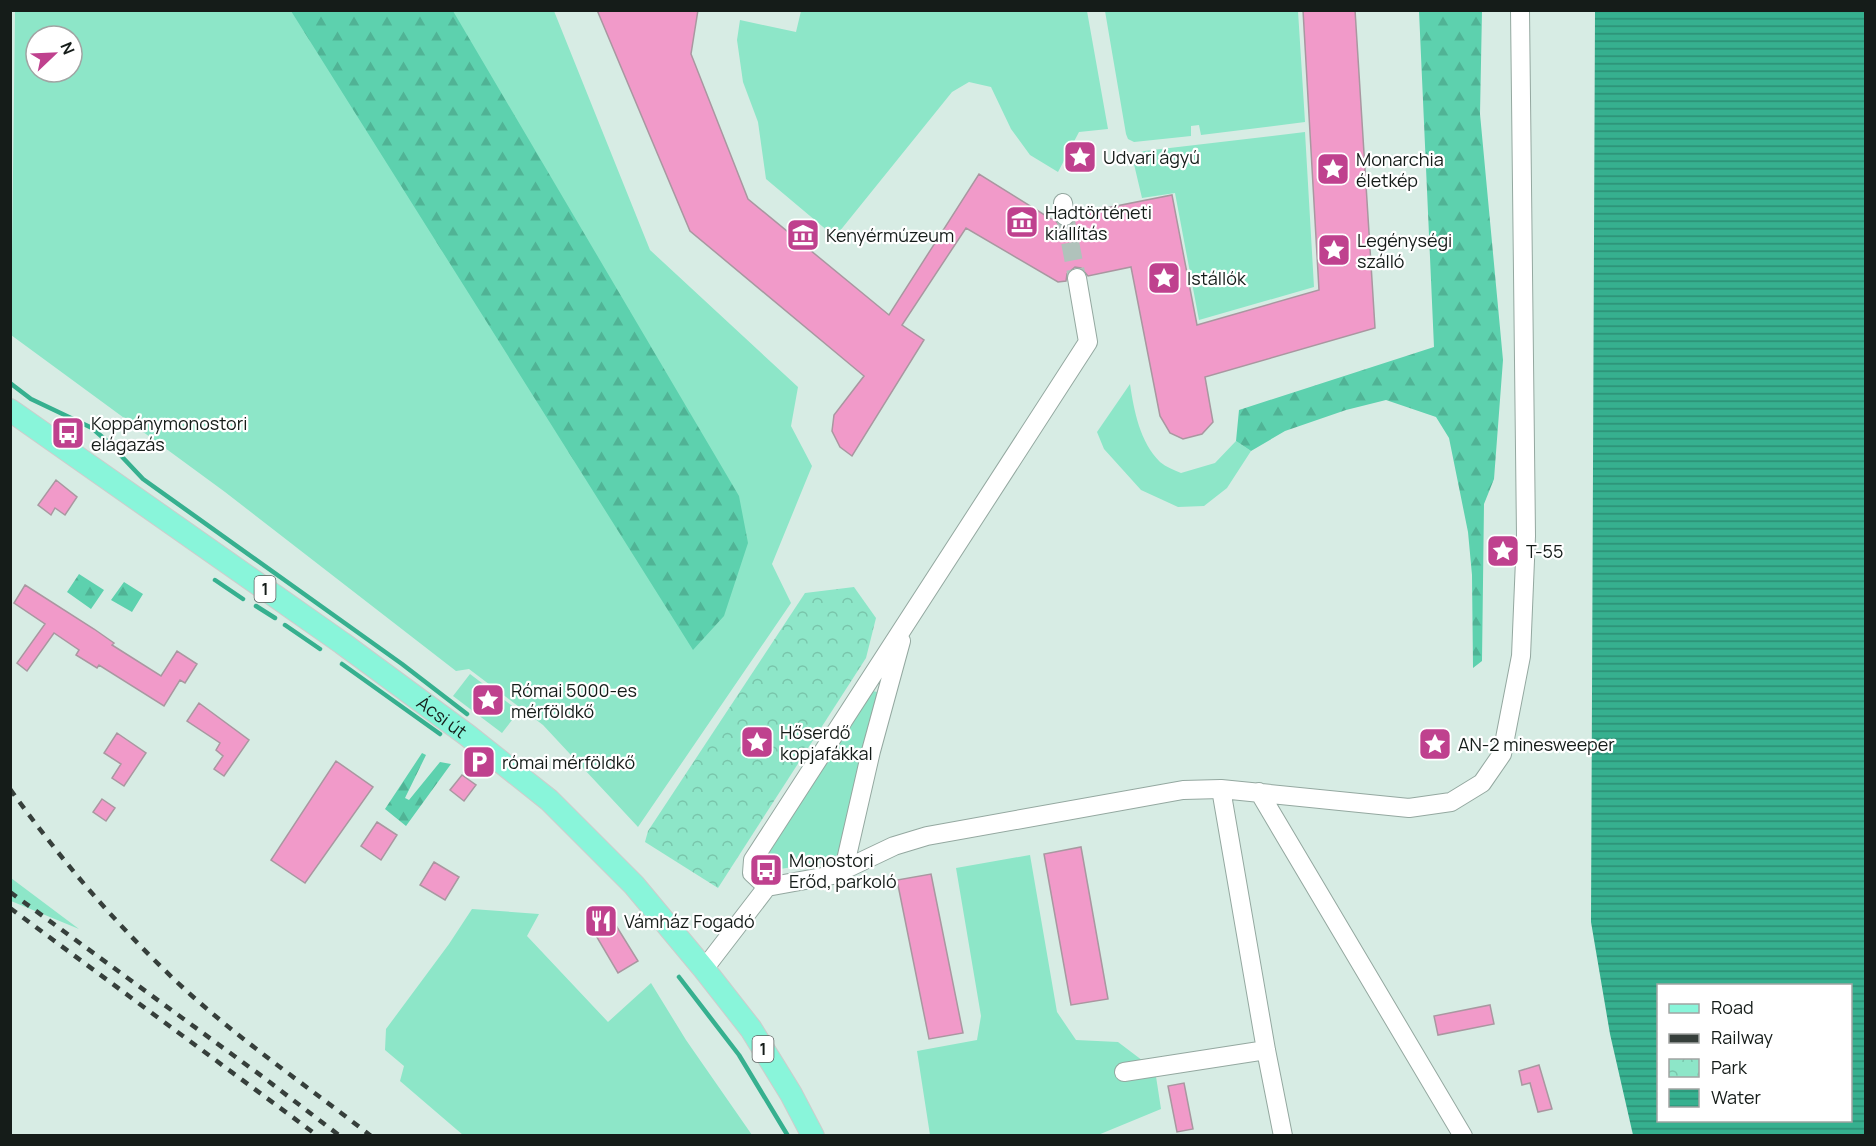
<svg xmlns="http://www.w3.org/2000/svg" width="1876" height="1146" viewBox="0 0 1876 1146" font-family="Manrope,sans-serif">
  <style>
    .green { fill: #8de6c8; fill-rule: evenodd }
    .forest { fill: url(#forest-firs) }
    .park { fill: url(#park-crowns) }
    .water { fill: url(#water-rules); fill-rule: evenodd }
    .lines { fill: none; stroke-linecap: round; stroke-linejoin: round }
    .stream { stroke: #36b08f; stroke-width: 4.5 }
    .building { fill: #f19ac9; stroke: #a997a0; stroke-width: 1.5 }
    .minor-tunnel { stroke: #b0c2bb; stroke-width: 18; stroke-dasharray: 18 9; stroke-linecap: butt }
    .minor-casing { stroke: #94a8a0; stroke-width: 20 }
    .major-casing { stroke: #cccdcc; stroke-width: 24 }
    .minor { stroke: #fff; stroke-width: 18 }
    .major { stroke: #89f5da; stroke-width: 22 }
    .rail { stroke: #363f3b; stroke-width: 4.5; stroke-dasharray: 8 8; stroke-linecap: butt }
    .labels { text-anchor: middle; dominant-baseline: central; stroke-width: 4.5; stroke-linejoin: round; paint-order: stroke }
    .shield { fill: #fff; stroke: #5b605e; stroke-width: 1.5 }
    .shield-label { font-size: 16px; font-weight: bold; fill: #151c19 }
    .poi-label { font-size: 18px; fill: #151c19; stroke: #fff; text-anchor: start }
    .street-label { font-size: 18px; fill: #151c19; stroke: #fff }
  </style>
  <defs>
    <pattern id="forest-firs" width="22" height="20" patternUnits="userSpaceOnUse" patternTransform="scale(1.5)"><rect width="22" height="20" fill="#5dd1ae"/><path d="M5 1l3.5 6h-7zM16 11l3.5 6h-7z" fill="#50b395"/></pattern>
    <pattern id="park-crowns" width="20" height="18" patternUnits="userSpaceOnUse" patternTransform="scale(1.5)"><rect width="20" height="18" fill="#8de6c8"/><path d="M2 6a3 3 0 1 1 6 0M12 15a3 3 0 1 1 6 0" fill="none" stroke="#79c5ab"/></pattern>
    <pattern id="water-rules" width="6" height="5" patternUnits="userSpaceOnUse" patternTransform="scale(1.5)"><rect width="6" height="5" fill="#36b08f"/><path d="M0 2.5h6" fill="none" stroke="#2c8e74"/></pattern>
  </defs>
  <rect width="100%" height="100%" fill="#d7ece4"/>
  <!-- green -->
  <path class="green" d="M15,11h539l96,239 148,137 -7,39 21,40 -40,98 19,39 -153,224 -95,-102 -74,-56 -13,2 -231,-179 -214,-157zM36,36h36v36h-36z
    M801,11h286l21,118 -29,3 -21,40 -28,-17 -19,-26 -20,-42 -22,-5 -17,10 -117,145 -69,-58 -8,-57 -15,-40 -6,-42 3,-20 56,12z
    M1105,11h193l7,111 -104,13 -2,-10 -8,1v10l-57,6 -6,-3 -2,-5z
    M1305,132l9,155 -115,33 -24,-127 -33,5 -9,-38 3,-5 8,-4z
    M1130,384c4,27 10,58 30,78 6,5 14,8 21,11l34,-10 21,-22 15,10 -24,37 -23,18 -26,1 -37,-17 -37,-41 -7,-17z
    M470,674l49,37 -17,22 -49,-37z
    M869,690l12,3 -42,160 -10,8 -55,9 -13,-7z
    M1030,855l27,157 19,28 42,2 37,28 6,39 -63,26h-168l-13,-84 60,-11 4,-24 -25,-148z
    M10,878h1l68,51 -68,-28z
    M472,909l67,5 -12,22 81,86 43,-39 35,57 66,95h-289l-63,-54 4,-15 -19,-16 1,-21 63,-85z"/>
  <!-- forest -->
  <path class="forest" d="M291,11h162l286,485 9,47 -24,73 -31,34z
    M1419,11h63l-2,103 23,246 -9,119 -10,25 -2,157 -9,7 -1,-93 -4,-43 -19,-94 -13,-21 -50,-17 -40,10 -61,21 -34,20 -15,-10 3,-31 195,-63z
    M79,574l25,16 -13,19 -24,-17z
    M124,582l19,12 -11,18 -21,-12z
    M422,753l4,2 -21,43 4,2 31,-38 11,2 -45,62 -21,-17z"/>
  <!-- park -->
  <path class="park" d="M854,587l22,31 -10,40 -148,230 -73,-46 3,-11 157,-238z"/>
  <!-- water -->
  <path class="water" d="M1595,11h270v1124h-232l-23,-101 -19,-112zM1658,986h192v134h-192z"/>
  <g class="lines">
    <!-- stream -->
    <path class="stream" d="M10,383l21,16 61,29 17,15 34,36 259,185 65,50
      M215,580l28,19
      M256,606l19,12
      M285,625l35,24
      M342,664l98,70
      M679,977l60,78 49,81"/>
  </g>
  <!-- building -->
  <path class="building" d="M597,10h101l-7,44 57,145 141,116 90,-141 72,45h3l7,8 11,-3 4,-10 96,-19 25,130 122,-35 -16,-280h52l20,318 -170,49 8,45 -11,12 -19,5 -13,-6 -10,-17 -29,-149 -43,9 -7,-8 -6,-1 -8,7 -1,7 -8,1 -92,-54 -64,97 22,15 -72,116 -12,-9 -8,-16 2,-16 30,-39 -174,-145z
    M56,480l21,17 -12,18 -10,-7 -4,7 -13,-10z
    M25,585l69,44 20,14 -2,2 49,31 16,-25 20,13 -12,19 -5,-3 -16,26 -65,-41 -2,3 -21,-13 3,-5 -25,-17 -27,38 -10,-8 28,-39 -31,-21z
    M199,703l50,37 -25,36 -10,-7 9,-13 -7,-6 4,-7 -33,-22z
    M117,733l29,20 -22,33 -12,-8 9,-14 -17,-11z
    M336,761l37,26 -68,96 -34,-23z
    M462,775l14,10 -12,16 -14,-11z
    M102,799l13,9 -9,13 -13,-9z
    M377,822l20,13 -16,25 -20,-14z
    M1081,847l27,152 -37,6 -27,-151z
    M434,862l25,15 -14,23 -25,-15z
    M931,874l32,159 -34,6 -32,-159z
    M607,911l31,50 -20,12 -30,-51z
    M1490,1005l4,19 -56,11 -4,-19z
    M1539,1065l13,44 -14,3 -8,-29 -8,2 -3,-14z
    M1184,1083l9,46 -16,3 -9,-46z"/>
  <g class="lines">
    <!-- minor-tunnel -->
    <path class="minor-tunnel" d="M1065,216l12,62"/>
    <!-- minor casing -->
    <g class="minor-casing">
      <path id="minor" d="M1063,203l2,13
        M1221,789l45,261 17,86
        M1259,792l204,344
        M844,869l27,-118 30,-110
        M767,887l-15,-14 1,-13 335,-518 -11,-64
        M704,969l63,-82 66,-12 61,-29 33,-10 256,-46 38,-1 188,19 42,-6 31,-19 20,-29 19,-98 5,-120 -6,-526
        M1124,1072l142,-22"/>
    </g>
    <!-- major casing -->
    <g class="major-casing">
      <g id="major">
        <path id="s1" d="M10,410l332,233 125,92 82,65 85,85 70,84 47,60 40,65 22,42"/>
      </g>
    </g>
    <!-- minor -->
    <use href="#minor" class="minor"/>
    <!-- major -->
    <use href="#major" class="major"/>
    <!-- rail -->
    <path class="rail" d="M10,789c54,75 113,144 181,206 57,51 120,94 180,141
      M10,892l253,185 77,59
      M10,908l308,228"/>
  </g>
  <!-- icons -->
  <defs>
    <g id="sight-square" transform="scale(1.725)"><rect x="-9" y="-9" width="18" height="18" rx="4" fill="#bf418e" stroke="#fff"/><path d="M0-6L1.8-2.2L6-1.7L2.9 1.2L3.7 5.4L0 3.3L-3.7 5.4L-2.9 1.2L-6-1.7L-1.8-2.2Z" fill="#fff"/></g>
    <g id="museum-square" transform="scale(1.725)"><rect x="-9" y="-9" width="18" height="18" rx="4" fill="#bf418e" stroke="#fff"/><path d="M0-6L6-3V-2H-6V-3ZM-5-1h2V3h-2ZM-1-1h2V3h-2ZM3-1h2V3H3ZM-6 4H6V6H-6Z" fill="#fff"/></g>
    <g id="bus-square" transform="scale(1.725)"><rect x="-9" y="-9" width="18" height="18" rx="4" fill="#bf418e" stroke="#fff"/><path d="M-5-6H5V4H4V6H2V4H-2V6H-4V4H-5ZM-3.5-4V0h7V-4ZM-3.5 1.2v1.5H-2V1.2ZM2 1.2v1.5H3.5V1.2Z" fill="#fff"/></g>
    <g id="parking-square" transform="scale(1.725)"><rect x="-9" y="-9" width="18" height="18" rx="4" fill="#bf418e" stroke="#fff"/><path d="M-3.5-5.5H1a3.5 3.5 0 0 1 0 7H-1V5.5H-3.5ZM-1-3.4V-.6H.8a1.4 1.4 0 0 0 0-2.8Z" fill="#fff"/></g>
    <g id="restaurant-square" transform="scale(1.725)"><rect x="-9" y="-9" width="18" height="18" rx="4" fill="#bf418e" stroke="#fff"/><path d="M-5-6h1v4h1v-4h1v4h1v-4h1v5L-1.5 .5V6h-2V.5L-5-1ZM5-6V6H3V1.5H1.5Q1.5-4 5-6Z" fill="#fff"/></g>
  </defs>
  <g fill-rule="evenodd">
    <use href="#sight-square" x="1080" y="157"/>
    <use href="#sight-square" x="1333" y="169"/>
    <use href="#museum-square" x="1022" y="222"/>
    <use href="#museum-square" x="803" y="235"/>
    <use href="#sight-square" x="1334" y="250"/>
    <use href="#sight-square" x="1164" y="278"/>
    <use href="#bus-square" x="68" y="433"/>
    <use href="#sight-square" x="1503" y="551"/>
    <use href="#sight-square" x="488" y="700"/>
    <use href="#sight-square" x="757" y="742"/>
    <use href="#sight-square" x="1435" y="744"/>
    <use href="#parking-square" x="479" y="762"/>
    <use href="#bus-square" x="766" y="870"/>
    <use href="#restaurant-square" x="601" y="921"/>
  </g>
  <g class="labels">
    <!-- shield labels -->
    <g class="shield">
      <rect x="254.5" y="576" width="21" height="26" rx="4.5"/>
      <rect x="752.5" y="1036" width="21" height="26" rx="4.5"/>
    </g>
    <g class="shield-label">
      <text x="265" y="589">1</text>
      <text x="763" y="1049">1</text>
    </g>
    <!-- poi labels -->
    <g class="poi-label">
      <text x="1103" y="157">Udvari ágyú</text>
      <text x="1356" y="159">Monarchia<tspan x="1356" dy="21">életkép</tspan></text>
      <text x="1045" y="212">Hadtörténeti<tspan x="1045" dy="21">kiállítás</tspan></text>
      <text x="826" y="235">Kenyérmúzeum</text>
      <text x="1357" y="240">Legénységi<tspan x="1357" dy="21">szálló</tspan></text>
      <text x="1187" y="278">Istállók</text>
      <text x="91" y="423">Koppánymonostori<tspan x="91" dy="21">elágazás</tspan></text>
      <text x="1526" y="551">T-55</text>
      <text x="511" y="690">Római 5000-es<tspan x="511" dy="21">mérföldkő</tspan></text>
      <text x="780" y="732">Hőserdő<tspan x="780" dy="21">kopjafákkal</tspan></text>
      <text x="1458" y="744">AN-2 minesweeper</text>
      <text x="502" y="762">római mérföldkő</text>
      <text x="789" y="860">Monostori<tspan x="789" dy="21">Erőd, parkoló</tspan></text>
      <text x="624" y="921">Vámház Fogadó</text>
    </g>
    <!-- street labels -->
    <g class="street-label">
      <text stroke="none"><textPath href="#s1" startOffset="530">Ácsi út</textPath></text>
    </g>
  </g>
  <!-- border -->
  <rect width="1876" height="1146" fill="none" stroke="#151c19" stroke-width="24"/>
  <!-- legend -->
  <rect x="1657" y="984" width="195" height="138" fill="#ffffff" stroke="#a1a4a3" stroke-width="1.5"/>
  <rect x="1669" y="1004" width="30" height="9" fill="#89f5da" stroke="#a1a4a3" stroke-width="1.5"/>
  <text x="1711" y="1014" font-size="18" fill="#151c19">Road</text>
  <rect x="1669" y="1034" width="30" height="9" fill="#363f3b" stroke="#a1a4a3" stroke-width="1.5"/>
  <text x="1711" y="1044" font-size="18" fill="#151c19">Railway</text>
  <rect x="1669" y="1059" width="30" height="18" fill="url(#park-crowns)" stroke="#a1a4a3" stroke-width="1.5"/>
  <text x="1711" y="1074" font-size="18" fill="#151c19">Park</text>
  <rect x="1669" y="1089" width="30" height="18" fill="url(#water-rules)" stroke="#a1a4a3" stroke-width="1.5"/>
  <text x="1711" y="1104" font-size="18" fill="#151c19">Water</text>
  <!-- north arrow -->
  <g transform="translate(54 54) rotate(67)"><circle r="28" fill="#ffffff" stroke="#a1a4a3" stroke-width="1.5"/>
  <path d="M0-4.5L10 22L0 15L-10 22Z" fill="#bf418e"/>
  <text y="-9" font-size="16" font-weight="bold" text-anchor="middle" fill="#151c19">N</text>
  </g>
</svg>
